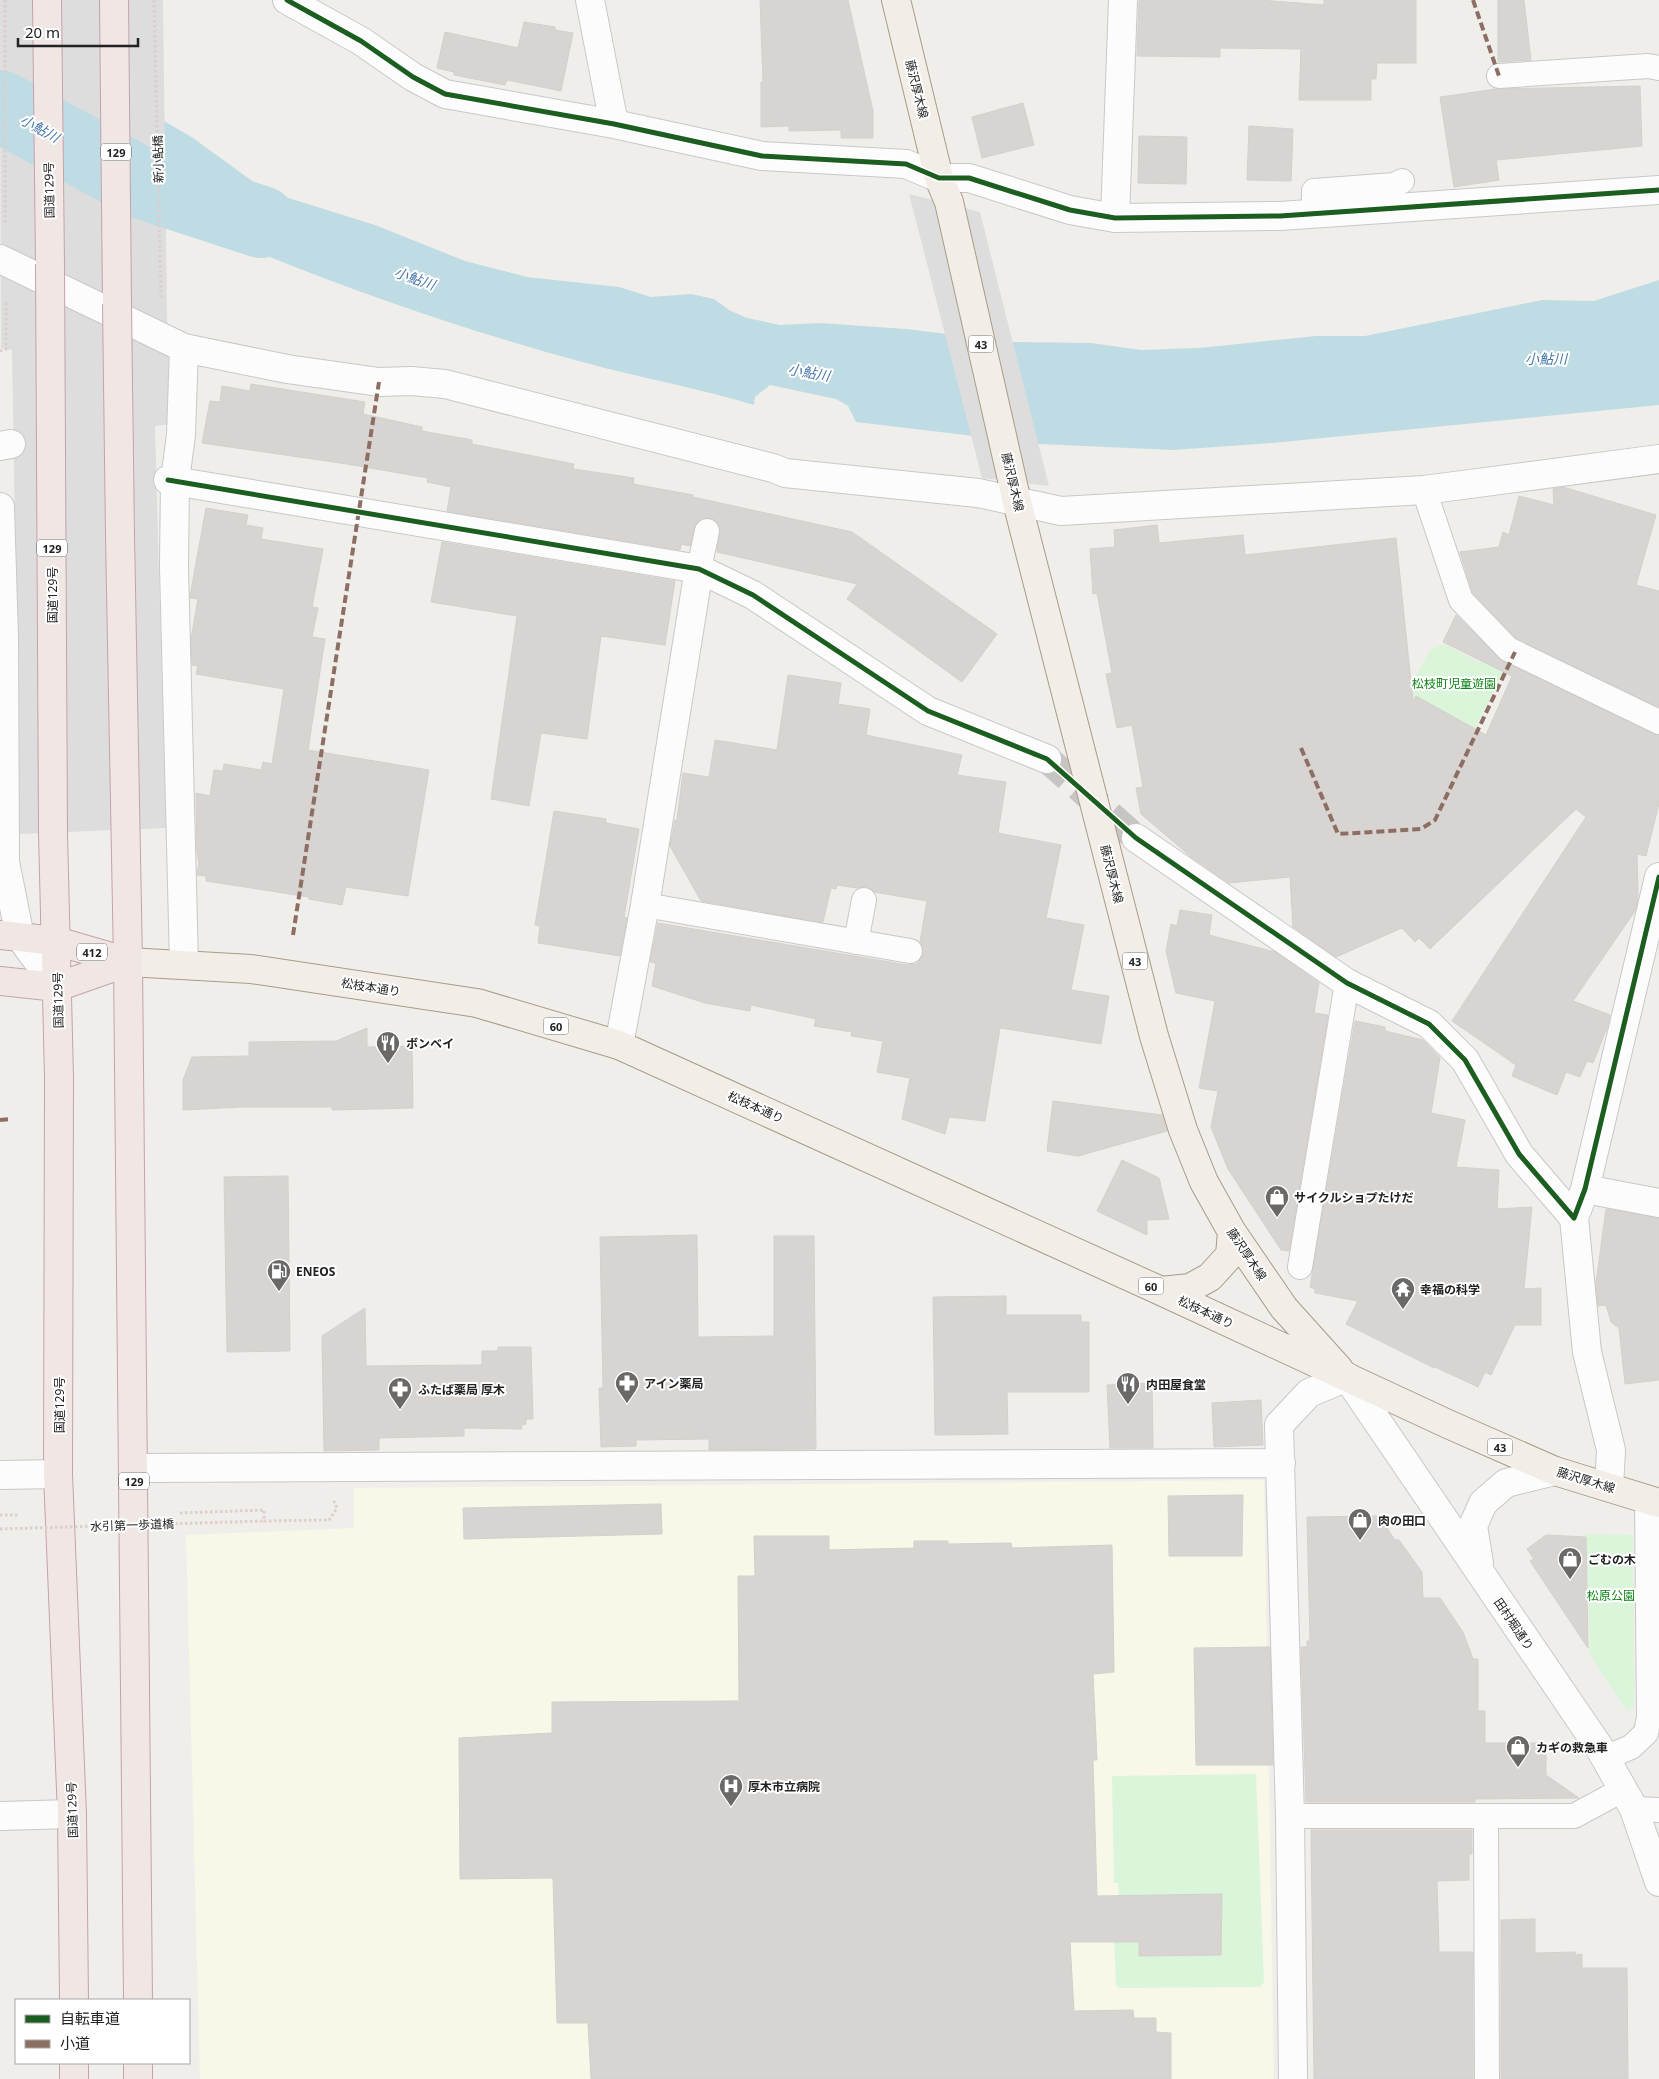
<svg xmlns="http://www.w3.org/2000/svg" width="1659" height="2079" viewBox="0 0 1659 2079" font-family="'Noto Sans','Noto Sans JP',sans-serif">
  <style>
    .education { fill: #f8f7e8 }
    .park { fill: #daf5da }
    .water { fill: #bfdbe3 }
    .pier { fill: #dedddd }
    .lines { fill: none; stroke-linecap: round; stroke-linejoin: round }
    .river { stroke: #bfdbe3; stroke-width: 72 }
    .building { fill: #d7d4d2; stroke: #d3d0cc }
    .minor-tunnel { stroke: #c7c5c3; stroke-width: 28; stroke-dasharray: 28 14; stroke-linecap: butt }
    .service-casing { stroke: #c9c8c7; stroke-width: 26 }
    .minor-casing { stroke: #c9c8c7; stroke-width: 30 }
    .tertiary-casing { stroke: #c9c8c7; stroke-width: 30 }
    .primary-casing { stroke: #a79c86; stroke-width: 30 }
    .trunk-casing { stroke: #c5a2ac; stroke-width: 30 }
    .path { stroke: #dccecd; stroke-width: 3; stroke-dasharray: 2.5 2.5; stroke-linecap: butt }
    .service { stroke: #fdfcfc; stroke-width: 24 }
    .minor { stroke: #fdfcfc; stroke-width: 28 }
    .tertiary { stroke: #fdfcfc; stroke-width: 28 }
    .primary { stroke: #f3ede7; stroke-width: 28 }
    .trunk { stroke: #f0e6e4; stroke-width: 28 }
    .trunk-bridge-casing { stroke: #c5a2ac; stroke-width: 30; stroke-linecap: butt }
    .path-bridge { stroke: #dccecd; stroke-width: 3; stroke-dasharray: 2.5 2.5; stroke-linecap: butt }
    .trunk-bridge { stroke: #f0e6e4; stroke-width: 28 }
    .quiet { stroke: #8d6e63; stroke-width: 4; stroke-dasharray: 8 4; stroke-linecap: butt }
    .cycleway-casing { stroke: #fff; stroke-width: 8 }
    .cycleway { stroke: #1b5e20; stroke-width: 5 }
    .labels { text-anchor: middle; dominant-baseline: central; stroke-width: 4; stroke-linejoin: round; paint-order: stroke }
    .shield { fill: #fff; stroke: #646464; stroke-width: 1 }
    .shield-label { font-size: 11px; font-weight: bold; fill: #222 }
    .street-label { font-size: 12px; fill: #222; stroke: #fff }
    .park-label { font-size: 12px; fill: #0c8416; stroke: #fff }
    .poi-label { font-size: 12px; font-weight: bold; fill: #222; stroke: #fff; text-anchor: start }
    .water-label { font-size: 14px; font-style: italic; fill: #4a7aab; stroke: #fff }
  </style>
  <rect width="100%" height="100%" fill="#f0eeeb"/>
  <!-- education -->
  <path class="education" d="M1264,1480l10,599h-1074l-14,-544 168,-7v-40z"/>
  <!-- park -->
  <path class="park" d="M1491,640l21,15 -37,74 -49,-26 -36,18 41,-72 13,-5 36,19z
    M1586,1534l47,1 1,172 -7,4 -37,-56z
    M1256,1774l8,208 -4,5 -141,1 -3,-3 -3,-69 7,-1 -2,-32h-4l-2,-107z"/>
  <!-- water -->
  <path class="water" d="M164,121l29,17 73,53 109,34 90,36 62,16 92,10 32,10 40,-3 23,5 15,11 18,8 33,7 40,-2 86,6 107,13 78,1 50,7 58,-2 117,-12h49l177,-36 52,1 65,-21v125l-387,38 -99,7 -133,-6 -184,-22 -8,-16 -12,-7 -66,-14 -15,12 -1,8c-55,-17 -113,-27 -168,-42 -144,-39 -285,-89 -420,-151z"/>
  <!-- pier -->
  <path class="pier" d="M0,0h163l4,318 5,106 -17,2 11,402 -146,6 -8,-484 -11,-2z
    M909,194l71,18 69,274 -67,-8z"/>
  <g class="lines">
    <!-- river -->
    <path class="river" d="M0,106l139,76 122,40"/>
  </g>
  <!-- building -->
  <path class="building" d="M760,0h88l25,111v27h-32v-8l-52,1v-5l-28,1v-45h2z
    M1146,0h114l64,5v-5h92v63h-39l-1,16h-5v21h-72l2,-51 -81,-1v9l-83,-1 2,-55z
    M1498,0h26l7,60 -33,2z
    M524,22l31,5v3l18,3 -12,58 -54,-11 -2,5 -51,-10v-3l-17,-4 8,-36 73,16z
    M1640,86l2,60 -146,14 3,20 -45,7 -14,-90 56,-8z
    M1023,103l11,42 -52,13 -10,-41z
    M1249,126l44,3 -2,52 -44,-1z
    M1139,136l48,1 -1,47 -48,-1z
    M251,384l114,18 -2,12 59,13v4l50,9v4l102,20 -1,5 61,9 -1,6 60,11v2l159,35 145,102 -35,48 -115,-83 10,-15 -140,-32 3,-25 -4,-6 -6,-3h-7l-6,4 -7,24 -9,-2 -1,6 -233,-39 4,-24 -24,-5 1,-4 -81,-14 -145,-21 8,-42 10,1 2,-16 28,5z
    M1563,487l93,28 -20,70 23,6v116l-143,-69 -43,-45 -13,-41 39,-5 4,-15 6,3 10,-39 35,9 -1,-16z
    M206,508l42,7 -2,10 17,3 -2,11 62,10 -11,58 6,1 -6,29 13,2 -17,111 121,20 -21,126 -62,-9 -4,18 -33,-6v-2l-103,-16v-5l-9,-1 2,-13 -2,-9 -1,-60 14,3 4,-26 9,1 1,-7 37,6 2,-8 9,2 12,-75 -88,-15 2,-8 -6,-1 -1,-26 7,-40 -8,-1v-2z
    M1157,525l2,18 84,-8 2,20 151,-17 17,163 3,-5 70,39 26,-59 -69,-34 13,-27 46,46 157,75v68l-13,52 -9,-2 1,44 -3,13 -62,90 37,14 -2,10 -15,38 -6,-2 -7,16 -14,-5 -9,23 -45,-19 4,-11 -64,-44 134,-204 -10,-8 -146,140 -11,-11 -4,4 -13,-14 -66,29 -43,-30 -3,-50 -61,6 -39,-27 -49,-42 -5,-26 7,-1 -11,-62 -15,3 -11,-54 6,-1 -15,-80 -4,1 -3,-45 25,-2 -1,-17z
    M442,542l233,39 -10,64 -64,-9 -14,103 -46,-6 -12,73 -38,-7 26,-183 -86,-14z
    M788,675l53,8 -3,21 32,5 -4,26 96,20 -5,20 49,7 -8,51 63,12 -15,73 38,7 -13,65 38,6 -8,48 -101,-16 -15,93 -36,-4 -4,17 -43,-15 8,-41 -33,-6 6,-31 -32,-5 1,-4 -38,-6 2,-7 -65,-14 -1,6 -45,-8 -53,-17 4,-23 -6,-1 8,-39 250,42 9,-1 6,-10 -3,-12 7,-41 -53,-9 -8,-6 -9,2 -20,-3 -1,4 -5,-1 -8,34 -122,-21 -31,-55 5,-26h2l6,-47 26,4 6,-37 62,10z
    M554,811l52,8v4l33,6 -15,88 3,1 -7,38 -82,-13 2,-17 -5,-1z
    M1180,910l32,5 -3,20 66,17 44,31 -5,30 14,2 -39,236 -8,-1 -53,-81 -17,-42 7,-36 -19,-3 16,-87 -39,-8 -10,-42 5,-27 6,2z
    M1355,1021l30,6v4l38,9 17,18 -9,55 34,7 -9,47 43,3 -2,39 35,-2 -8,82 17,-1v37h-26l-24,50 -6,-3 -7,15 -43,-20 -1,1 -88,-44 12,-23 -43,-8v-4l-5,-2z
    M367,1028v19l45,-1 1,62 -81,2v-3h-92l-57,3v-30l9,-23 57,-1v-14l87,-1z
    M1053,1101l109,14 5,16 -89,25 -31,-5z
    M1122,1160l37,18 10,41 -22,1v15l-50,-24z
    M288,1176l2,175 -63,1 -3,-175z
    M1606,1209l53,9v162l-34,4 -6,-56 -8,-6 -5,-17 -8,1 -2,-23z
    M697,1235l1,102 76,-1v-100h40l2,213 -107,1v-11l-73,1v6l-35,1 -2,-59h4l-3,-151z
    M1006,1296v19h75v7h8v70h-82l1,42 -73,1 -2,-138z
    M365,1308l1,58 116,-1v-14h16v-4h33l2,72h-7v5l-5,1 1,4 -58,-1v8l-85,2v12l-55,1 -2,-115z
    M1152,1383l1,65h-43l-3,-63z
    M1261,1400l2,45 -49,2 -2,-44z
    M1243,1495l-1,61h-73l-1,-60z
    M661,1504l1,30 -198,5 -1,-31z
    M1379,1516l16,24h4l23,32 1,26h17l23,34 10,27h5v52h7v32h53l8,10v22l33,23 -104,1v3h-169l-5,-155h6v-6h3l-3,-124z
    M1546,1535l40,2 2,111 -58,-87 4,-2 -7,-10z
    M754,1536h75v14l85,-2v-7h34v3l63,-1 1,5 100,-3 2,127 -21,2 4,86h-4l4,136 125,-2 -1,61 -82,1v-14h-69l4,69 59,-1 1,8h22v14l15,1v46h-580l-3,-56h-31l-4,-145 -93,1 -1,-141 93,-5v-31l187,-1 -1,-125h17z
    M1270,1647l3,118h-77l-2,-117z
    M1311,1830h161v24h-3v26l-32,1 2,71h34v127h-159z
    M1535,1919v34l40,-1 1,3 6,-1v14h45l1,111h-127v-159z"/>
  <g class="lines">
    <!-- minor-tunnel -->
    <path class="minor-tunnel" d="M1047,759l89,79"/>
    <!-- service casing -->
    <g class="service-casing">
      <path id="service" d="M1499,76l149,-10 11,2
        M1314,214v-23l81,-6 7,-4
        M1424,490l37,110 47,49 151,73
        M699,569l8,-38
        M645,905l265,46
        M856,942l8,-42
        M1300,1267l47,-284
        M1605,1758l26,-11 15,-14 3,-16 -2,-218
        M1634,1809l25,1
        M1290,1816h284l50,-27
        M1486,1816l1,263"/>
    </g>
    <!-- minor casing -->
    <g class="minor-casing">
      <path id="minor" d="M287,0l74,41 52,36 32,17 169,30 148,32 144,8 33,14h30l101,32 45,8 165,-2 379,-26
        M590,0l24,124
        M1115,218l8,-218
        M0,259l184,89 103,21 92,13 32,-1 34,3 328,84 12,5 193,20 83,18 363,-21 235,-31
        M184,348l-3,87 -6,45 -1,87 10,397
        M0,446l11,-2
        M168,480l531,89 54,26 175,116 119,48
        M0,507l4,130 1,225 15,75 37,50
        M1136,838l211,145 82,41 36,36 54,94 55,64 11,-29 74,-312
        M619,1045l26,-140 54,-336
        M1585,1189l74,14
        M1574,1218l13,134 24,98 -2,37
        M134,1468l1147,-5
        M0,1475l58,-1
        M0,1816l72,-2
        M1293,2079l-3,-263 -11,-391 30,-32 38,-16"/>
    </g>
    <!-- tertiary casing -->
    <g class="tertiary-casing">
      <path id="tertiary" d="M1347,1377l252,370 35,62 25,73
        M1479,1563l-6,-37 10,-23 23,-20 49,-12"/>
    </g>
    <!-- primary casing -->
    <g class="primary-casing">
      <path id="primary" d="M896,0l43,178 10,24 68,300 137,534 29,94 21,52 28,50 52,76 55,61
        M128,962l123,7 226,34 142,42 542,246 289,134 105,46 104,32
        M1161,1291l29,-3 20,-11 20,-22 2,-23"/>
    </g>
    <!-- trunk casing -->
    <g class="trunk-casing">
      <path id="trunk" d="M47,0l3,264
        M114,0l3,304
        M120,536l8,426 10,1038
        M53,833l6,244 -1,397 14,340 2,186
        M0,935l56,6 72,21
        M0,981l57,6 71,-25
        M74,2063v16
        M138,2063v16"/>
    </g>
    <!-- path -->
    <path class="path" d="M5,0v224
      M154,0l7,297
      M0,351l6,-2v-49
      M180,1513l84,-3v11l65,-1 8,-12 -3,-7
      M0,1515h18"/>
    <!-- service -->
    <use href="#service" class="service"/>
    <!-- minor -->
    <use href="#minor" class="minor"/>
    <!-- tertiary -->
    <use href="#tertiary" class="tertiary"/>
    <!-- primary -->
    <use href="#primary" class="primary"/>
    <!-- trunk -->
    <use href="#trunk" class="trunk"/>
    <!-- trunk-bridge casing -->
    <g class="trunk-bridge-casing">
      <path id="trunk-bridge" d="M50,264l3,569
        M117,304l3,232"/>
    </g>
    <!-- path-bridge -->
    <path class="path-bridge" d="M0,1529l264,-8"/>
    <!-- trunk-bridge -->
    <use href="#trunk-bridge" class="trunk-bridge"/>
    <!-- quiet -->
    <path class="quiet" d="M1473,0l26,76
      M1301,748l37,86 83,-5 14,-9 80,-168
      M293,935l86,-553
      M0,1120l12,-1"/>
    <!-- cycleway casing -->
    <g class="cycleway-casing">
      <path id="cycleway" d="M287,0l74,41 52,36 32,17 169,30 148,32 144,8 33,14h30l101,32 45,8 165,-2 379,-26
        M168,480l531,89 54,26 175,116 119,48 89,79 211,145 82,41 36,36 54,94 55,64 11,-29 74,-312"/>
    </g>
    <!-- cycleway -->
    <use href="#cycleway" class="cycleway"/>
  </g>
  <!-- icons -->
  <defs>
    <g id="restaurant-pin" transform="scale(1.25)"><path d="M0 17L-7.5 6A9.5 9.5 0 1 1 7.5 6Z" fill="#6a6968" stroke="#fff"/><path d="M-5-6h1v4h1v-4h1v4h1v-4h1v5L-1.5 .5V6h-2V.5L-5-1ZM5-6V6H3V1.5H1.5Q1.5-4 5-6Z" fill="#fff"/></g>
    <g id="shop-pin" transform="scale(1.25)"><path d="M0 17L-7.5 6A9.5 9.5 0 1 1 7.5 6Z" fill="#6a6968" stroke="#fff"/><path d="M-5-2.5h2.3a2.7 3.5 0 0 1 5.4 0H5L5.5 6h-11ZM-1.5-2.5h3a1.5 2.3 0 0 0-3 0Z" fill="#fff"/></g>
    <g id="fuel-pin" transform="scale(1.25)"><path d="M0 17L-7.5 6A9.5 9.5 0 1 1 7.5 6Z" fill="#6a6968" stroke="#fff"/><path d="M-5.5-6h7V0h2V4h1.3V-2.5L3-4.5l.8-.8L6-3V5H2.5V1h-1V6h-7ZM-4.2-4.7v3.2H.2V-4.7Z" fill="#fff"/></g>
    <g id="temple-pin" transform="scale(1.25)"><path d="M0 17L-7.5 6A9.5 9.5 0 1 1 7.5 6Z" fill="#6a6968" stroke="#fff"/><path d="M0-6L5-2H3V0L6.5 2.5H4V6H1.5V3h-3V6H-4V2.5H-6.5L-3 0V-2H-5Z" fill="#fff"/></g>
    <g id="pharmacy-pin" transform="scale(1.25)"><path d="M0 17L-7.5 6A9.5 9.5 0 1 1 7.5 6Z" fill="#6a6968" stroke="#fff"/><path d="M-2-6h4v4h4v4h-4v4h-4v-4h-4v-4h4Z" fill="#fff"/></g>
    <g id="hospital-pin" transform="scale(1.25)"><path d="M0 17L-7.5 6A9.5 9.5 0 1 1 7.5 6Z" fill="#6a6968" stroke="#fff"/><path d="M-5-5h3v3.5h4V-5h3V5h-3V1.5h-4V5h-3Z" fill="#fff"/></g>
  </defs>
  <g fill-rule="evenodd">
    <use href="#restaurant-pin" x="388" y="1043"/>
    <use href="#shop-pin" x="1277" y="1197"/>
    <use href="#fuel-pin" x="279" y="1271"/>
    <use href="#temple-pin" x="1403" y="1289"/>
    <use href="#pharmacy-pin" x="627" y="1383"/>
    <use href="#restaurant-pin" x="1128" y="1384"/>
    <use href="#pharmacy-pin" x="400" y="1389"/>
    <use href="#shop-pin" x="1360" y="1520"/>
    <use href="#shop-pin" x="1570" y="1559"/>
    <use href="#shop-pin" x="1518" y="1747"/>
    <use href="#hospital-pin" x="731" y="1786"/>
  </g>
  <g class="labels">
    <!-- shield labels -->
    <g class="shield">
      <rect x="101" y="143.5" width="30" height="17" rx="4"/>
      <rect x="968.5" y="335.5" width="25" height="17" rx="4"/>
      <rect x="37" y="539.5" width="30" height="17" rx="4"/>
      <rect x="77" y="943.5" width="30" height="17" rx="4"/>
      <rect x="1122.5" y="952.5" width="25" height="17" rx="4"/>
      <rect x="543.5" y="1017.5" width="25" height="17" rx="4"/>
      <rect x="1138.5" y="1277.5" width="25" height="17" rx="4"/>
      <rect x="1487.5" y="1438.5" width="25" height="17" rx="4"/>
      <rect x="119" y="1472.5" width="30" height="17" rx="4"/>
    </g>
    <g class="shield-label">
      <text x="116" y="152">129</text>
      <text x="981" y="344">43</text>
      <text x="52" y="548">129</text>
      <text x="92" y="952">412</text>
      <text x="1135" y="961">43</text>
      <text x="556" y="1026">60</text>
      <text x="1151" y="1286">60</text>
      <text x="1500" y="1447">43</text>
      <text x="134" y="1481">129</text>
    </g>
    <!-- street labels -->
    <g class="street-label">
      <text transform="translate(917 89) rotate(76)">藤沢厚木線</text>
      <text transform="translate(158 159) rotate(-91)">新小鮎橋</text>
      <text transform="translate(49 190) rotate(-91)">国道129号</text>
      <text transform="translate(1013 482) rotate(77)">藤沢厚木線</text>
      <text transform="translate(52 595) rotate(-90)">国道129号</text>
      <text transform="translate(1112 874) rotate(76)">藤沢厚木線</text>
      <text transform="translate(371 987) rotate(9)">松枝本通り</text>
      <text transform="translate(58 1000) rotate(-91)">国道129号</text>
      <text transform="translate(756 1107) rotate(24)">松枝本通り</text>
      <text transform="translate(1247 1254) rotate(56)">藤沢厚木線</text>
      <text transform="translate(1206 1312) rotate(25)">松枝本通り</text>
      <text transform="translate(59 1405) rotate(-90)">国道129号</text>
      <text transform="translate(1586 1480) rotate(17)">藤沢厚木線</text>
      <text transform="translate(132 1525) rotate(-2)">水引第一歩道橋</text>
      <text transform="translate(1514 1624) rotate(56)">田村堀通り</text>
      <text transform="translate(72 1810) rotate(-92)">国道129号</text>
    </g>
    <!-- park labels -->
    <g class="park-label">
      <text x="1454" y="683">松枝町児童遊園</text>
      <text x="1611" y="1595">松原公園</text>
    </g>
    <!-- poi labels -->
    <g class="poi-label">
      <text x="406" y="1043">ボンベイ</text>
      <text x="1294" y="1197">サイクルショプたけだ</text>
      <text x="296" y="1271">ENEOS</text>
      <text x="1420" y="1289">幸福の科学</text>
      <text x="644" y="1383">アイン薬局</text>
      <text x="1146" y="1384">内田屋食堂</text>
      <text x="418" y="1389">ふたば薬局 厚木</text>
      <text x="1378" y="1520">肉の田口</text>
      <text x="1588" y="1559">ごむの木</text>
      <text x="1536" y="1747">カギの救急車</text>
      <text x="748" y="1786">厚木市立病院</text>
    </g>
    <!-- water labels -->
    <g class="water-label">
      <text transform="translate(40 128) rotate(29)">小鮎川</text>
      <text transform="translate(415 278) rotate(19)">小鮎川</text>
      <text x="1546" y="358">小鮎川</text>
      <text transform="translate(809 372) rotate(10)">小鮎川</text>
    </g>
  </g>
  <!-- legend -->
  <rect x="15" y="1999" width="175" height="65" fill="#ffffff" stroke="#a7a7a7"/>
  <rect x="25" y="2015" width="25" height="8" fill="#1b5e20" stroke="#a7a7a7"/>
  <text x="60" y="2024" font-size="15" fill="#222222">自転車道</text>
  <rect x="25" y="2040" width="25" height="8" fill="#8d6e63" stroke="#a7a7a7"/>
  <text x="60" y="2049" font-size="15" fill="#222222">小道</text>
  <!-- scale -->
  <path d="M18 38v8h120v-8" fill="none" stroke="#222222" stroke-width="2.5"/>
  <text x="25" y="38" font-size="15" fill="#222222" stroke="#ffffff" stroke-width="4" paint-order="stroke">20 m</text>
</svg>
